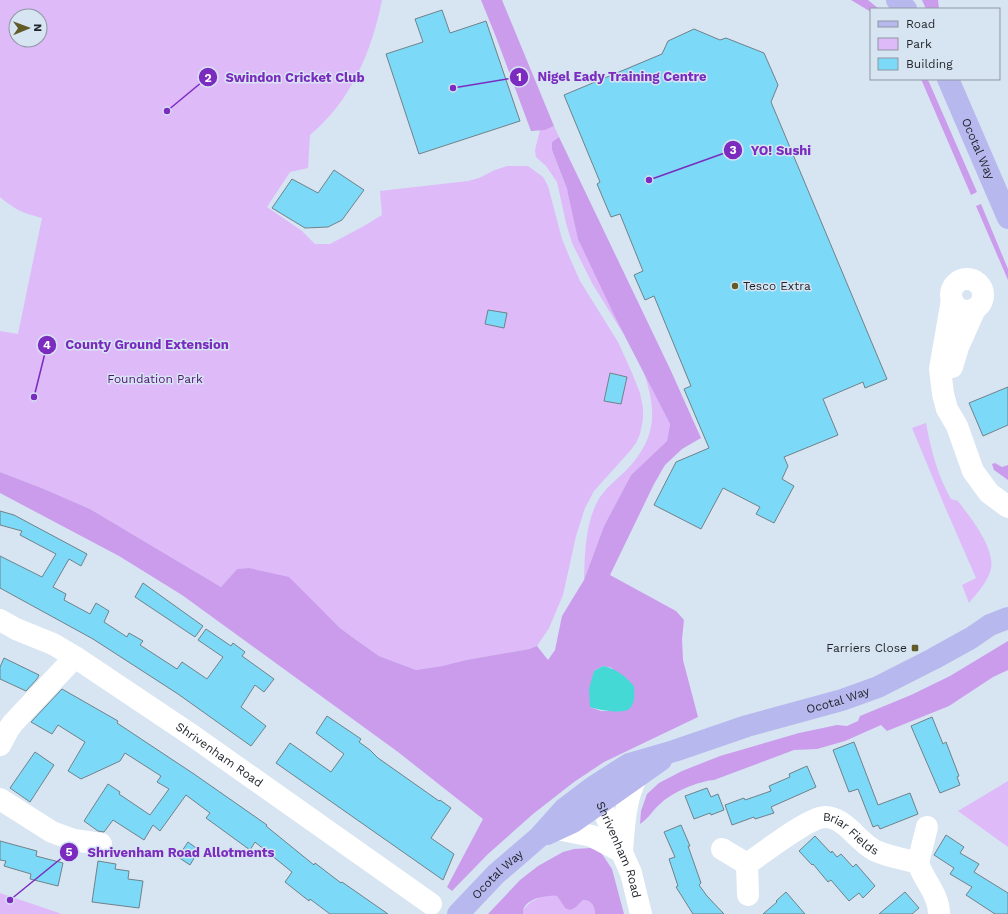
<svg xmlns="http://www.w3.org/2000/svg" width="1008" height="914" viewBox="0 0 1008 914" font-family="'Work Sans',sans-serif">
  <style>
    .green { fill: #debaf9; fill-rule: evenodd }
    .forest { fill: #cb9cec; fill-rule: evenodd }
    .water { fill: #44d9d5 }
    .building { fill: #7cd9f8; stroke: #708289 }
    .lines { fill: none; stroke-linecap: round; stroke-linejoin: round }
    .minor { stroke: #fff; stroke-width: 22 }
    .major { stroke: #b6b8ee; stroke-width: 22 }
    .poi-dot { fill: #605b27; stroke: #d7e4f2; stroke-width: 1.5 }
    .labels { text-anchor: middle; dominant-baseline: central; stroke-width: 3; stroke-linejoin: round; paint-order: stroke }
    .street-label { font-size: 12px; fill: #1f2328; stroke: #d7e4f2 }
    .poi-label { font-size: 12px; fill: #1f2328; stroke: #d7e4f2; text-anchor: start }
    .park-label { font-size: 12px; fill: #511372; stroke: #d7e4f2 }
    .leader { fill: none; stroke: #7b2cbf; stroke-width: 1.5 }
    .callout-dot { fill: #7b2cbf; stroke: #d7e4f2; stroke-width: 1.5 }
    .mark-label { font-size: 12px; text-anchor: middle; font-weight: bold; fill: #fff }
    .callout-label { font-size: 13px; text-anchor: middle; font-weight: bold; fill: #7b2cbf; stroke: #d7e4f2; stroke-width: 3; stroke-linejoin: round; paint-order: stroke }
  </style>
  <rect width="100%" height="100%" fill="#d7e4f2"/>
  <!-- green -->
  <path class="green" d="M0,0h382c-10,51 -31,101 -72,135l-2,33 -18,4 -23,35 35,24 13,13h15l34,-18 18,-11 -2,-24 88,-10 11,-3 16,-8 12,-4h21l15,11 5,9 14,53 7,17 11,25 38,61 14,31 8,20 3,15v11l-3,15 -4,9 -6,8 -36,40 -9,17 -9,28 -13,59 -14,33 -12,18 -8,3 -63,11 -24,6 -26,4 -37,-14 -39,-28 -14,-14 -66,-43 -11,-3 -12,1 -16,18 -131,-78 -46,-20 -44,-17v-141l18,3 24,-116c-21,-6 -25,-7 -42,-21zM16,16h24v24h-24z
    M554,126l5,11 -7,5v8l64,169 8,16 -32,-52 -20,-40 -6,-20 -9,-41 -11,-16 -10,-9 -1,-7 5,-20h5z
    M644,373l26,51 -3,17 -36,34 -27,51 -20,54c1,-27 1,-59 16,-83 8,-12 22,-21 32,-33 25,-30 24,-55 12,-91z
    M926,423c5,27 11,51 25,76l7,2c12,16 40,50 32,71 -4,12 -13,21 -21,31l-7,-18 14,-7 -31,-71 -33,-79z
    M1008,781v66l-50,-36z
    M0,893l62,21h-62z
    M549,895l8,1 8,12 11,-1 7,-7c8,0 12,6 12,14h-72v-3c6,-10 15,-13 26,-16z"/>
  <!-- forest -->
  <path class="forest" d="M481,0h21l52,126 -9,4 -14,1 -35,-94z
    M851,0h17l11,9h-8v3z
    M922,0h16l1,9h-13z
    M921,79h6l2,3 48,110 -6,3z
    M559,137l112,234 30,67 -19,11 -17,16 -11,19 -44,91 66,36 8,9 -2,19 1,21 15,57 -94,45 -30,20 -41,32 -45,40 -36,37 -5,-4 36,-68 -85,-67 -216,-157 -63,-39 -119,-63v-21l44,17 46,20 131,78 16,-18 12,-1 40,9 51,51 15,11 24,17 37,14 26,-4 24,-6 63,-11 8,-3 11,14 7,-10 7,-34 22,-36 20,-54 27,-51 36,-34 3,-17 -54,-105 -38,-80 -11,-50 -15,-39v-8zM603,666l9,2 12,43h-23l-11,-4 4,-36z
    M981,204l27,65v11l-32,-74z
    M995,463l7,4 6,-2v15l-14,-10 -2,-6z
    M1008,641v29l-15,7 -44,29 -62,25 -6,-6 -36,16 -28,8 -23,1 -80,30c-16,1 -43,13 -54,24 -8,7 -11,14 -20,20l1,-13 6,-17 12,-11 23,-12 38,-15 79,-23 38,-8 10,1 11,-5 2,-5 51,-21 39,-19z
    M590,848l10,3 12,18 12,45h-29c0,-8 -4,-14 -12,-14l-7,7 -6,3 -5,-2 -8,-12c-11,-1 -35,3 -34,18h-35l32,-34 18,-14 25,-14 11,-3z"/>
  <!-- water -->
  <path class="water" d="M603,666c14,3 22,10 31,20 0,7 2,16 -4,22 -6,7 -31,2 -40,-1l-1,-18 5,-18z"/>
  <!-- building -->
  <path class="building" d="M442,10l8,23 36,-12 34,100 -101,33 -33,-100 37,-12 -8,-23z
    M694,29l26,11 6,-2 38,15 14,32 -7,17 116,277 -22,9 -2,-6 -40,17 15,36 -54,22 4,9 -6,13 12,7 -20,37 -18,-9 4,-7 -37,-19 -22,41 -47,-24 22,-43 33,-14 -25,-59 7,-3 -37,-90 -9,4 -11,-25 9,-4 -23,-57 -9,3 -14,-33 3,-2 -36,-87 98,-41 6,-13z
    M334,170l30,20 -22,30 -14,7 -23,1 -33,-20 20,-29 26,14z
    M488,310l19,3 -3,15 -19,-4z
    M610,373l17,4 -6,27 -17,-3z
    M1008,387v38l-25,11 -14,-33z
    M0,511l14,4 73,39 -6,12 -12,-7 -16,28 13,7 -2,6 26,14 6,-11 13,8 -5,11 23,15 2,-4 14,8 -3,4 37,24 5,-7 25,17 16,-22 -25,-17 8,-11 25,17 2,-3 12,9 -3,4 32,23 -10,13 -9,-7 -14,22 25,19 -15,20 -73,-52 -85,-55 -93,-51v-32l42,21 14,-23 -36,-19 2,-4 -22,-6z
    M143,583l60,43 -8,11 -60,-40z
    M4,658l35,17 -2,4 -11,12 -26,-12v-12z
    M62,689l56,32 -1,2 77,51 73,51 -1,1 48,39 1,-2 26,20 1,-1 46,32h-58l-20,-15 -1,2 -24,-19 7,-10 -37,-30 -5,8 -44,-32 4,-5 -24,-18 -26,36 -7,-6 -9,15 -31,-20 -9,12 -6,-1 -14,-10 24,-37 12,8 -1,2 31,21 19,-26 -12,-7 4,-6 -36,-23 -5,8 -39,18 -13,-8 17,-29 -27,-17 -6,9 -21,-12z
    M327,716l34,23 -2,3 11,8 8,8 61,43 1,-1 11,8 -20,30 23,16 -11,26 -167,-117 14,-20 41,29 13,-18 -28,-21z
    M932,717l11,27 3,-2 13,34 -2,1 3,8 -20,8 -29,-67z
    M854,742l24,63 32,-12 8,21 -38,15 -2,-4 -5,2 -15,-38 -9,3 -16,-42z
    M35,752l19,13 -24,37 -20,-14z
    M807,766l9,21 -45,20 3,6 -19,6 -1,-2 -22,8 -7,-20 19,-7 1,2 26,-9 -2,-5 21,-9 -1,-3z
    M707,788l4,9 7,-3 6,16 -13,5 -1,-2 -16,6 -9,-23z
    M681,825l9,21h-2l13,37 -2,2 8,11 17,18h-31l-17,-27 2,-1 -9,-27 6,-2 -11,-25z
    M946,835l18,12 -4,6 19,11 -5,8 34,21v21h-13l-29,-19 6,-8 -22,-13 4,-6 -20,-13z
    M815,836l16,17 1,-2 5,6 4,-3 12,13 3,-3 19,22 -12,12 -4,-5 -10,8 -18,-21 -3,2 -15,-18 -1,1 -13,-14z
    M0,841l37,10 -1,5 27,7 -5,23 -28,-7 1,-5 -27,-8 2,-5 -6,-1z
    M188,842l11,8 -9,15 -12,-8z
    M98,861l18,3 -1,5 14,2 -1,8 15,2 -4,27 -47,-6z
    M786,892l19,22h-42l14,-12 -1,-1z
    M905,892l14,16 -7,6h-33z"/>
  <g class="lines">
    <!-- minor -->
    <g class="minor">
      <circle cx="967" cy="295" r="16"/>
      <path d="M952,300l-12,69 3,25 4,15 10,17 16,45 16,22 19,14"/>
      <path d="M952,367l6,-20 17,-38"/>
      <path id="s1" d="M0,620l16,9 37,15 22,13 118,79 238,168"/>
      <path d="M0,745l8,-15 5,-7 62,-66"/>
      <path id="s2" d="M593,787l38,86 10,41"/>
      <path d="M0,799l52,33 22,8 27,4"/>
      <path d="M557,829l35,7 30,16"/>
      <path id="s3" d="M722,849l25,15c15,-10 62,-47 78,-47 20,0 32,24 49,33 11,6 31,9 44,13 6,18 21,31 21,51"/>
      <path d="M622,851c2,-26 3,-50 14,-73"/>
      <path d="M918,863l9,-36"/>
      <path d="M747,864l1,31"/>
    </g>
    <!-- major -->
    <g class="major">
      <path d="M897,0l9,9"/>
      <path id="s4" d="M948,79l60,139"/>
      <path d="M547,834l26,-12 88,-62"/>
      <path id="s5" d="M458,914l38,-40 43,-37 25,-28 29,-22 36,-23 45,-13 73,-25 95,-26 36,-13 55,-28 38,-21 19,-13 18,-7"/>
    </g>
  </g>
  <!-- markers -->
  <g class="poi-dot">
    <circle cx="735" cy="286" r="4"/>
    <rect x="911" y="644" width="8" height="8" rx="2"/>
  </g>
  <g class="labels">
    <!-- street labels -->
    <g class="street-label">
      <text stroke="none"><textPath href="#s4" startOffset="76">Ocotal Way</textPath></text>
      <text stroke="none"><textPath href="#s5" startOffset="447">Ocotal Way</textPath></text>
      <text stroke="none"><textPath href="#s1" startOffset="258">Shrivenham Road</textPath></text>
      <text stroke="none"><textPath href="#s3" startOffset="152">Briar Fields</textPath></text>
      <text stroke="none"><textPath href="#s2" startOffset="68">Shrivenham Road</textPath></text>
      <text stroke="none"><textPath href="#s5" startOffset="56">Ocotal Way</textPath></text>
    </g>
    <!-- poi labels -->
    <g class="poi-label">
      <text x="743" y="286">Tesco Extra</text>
      <text x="907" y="648" text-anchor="end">Farriers Close</text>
    </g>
    <!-- park labels -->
    <g class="park-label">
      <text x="155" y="379">Foundation Park</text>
    </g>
  </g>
  <!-- callouts -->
  <path class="leader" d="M453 88L519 77M167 111L208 77M649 180L733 150M34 397L47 345M10 900L69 852"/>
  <g class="callout-dot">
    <circle cx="453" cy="88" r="4"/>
    <circle cx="167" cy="111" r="4"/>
    <circle cx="649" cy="180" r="4"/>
    <circle cx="34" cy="397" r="4"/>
    <circle cx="10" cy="900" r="4"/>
    <circle cx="519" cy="77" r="10"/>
    <circle cx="208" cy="77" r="10"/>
    <circle cx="733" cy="150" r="10"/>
    <circle cx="47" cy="345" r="10"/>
    <circle cx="69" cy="852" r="10"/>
  </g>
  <g class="mark-label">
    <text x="519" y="81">1</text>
    <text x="208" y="82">2</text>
    <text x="733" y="154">3</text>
    <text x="47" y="349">4</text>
    <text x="69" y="856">5</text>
  </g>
  <g class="callout-label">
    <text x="622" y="81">Nigel Eady Training Centre</text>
    <text x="295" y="82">Swindon Cricket Club</text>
    <text x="781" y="155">YO! Sushi</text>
    <text x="147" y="349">County Ground Extension</text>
    <text x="181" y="857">Shrivenham Road Allotments</text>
  </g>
  <!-- legend -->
  <rect x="870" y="8" width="130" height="72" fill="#d7e4f2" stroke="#8d97a1"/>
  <rect x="878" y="21" width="20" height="6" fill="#b6b8ee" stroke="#8d97a1"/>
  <text x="906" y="28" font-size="12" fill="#1f2328">Road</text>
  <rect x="878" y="38" width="20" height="12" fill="#debaf9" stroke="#8d97a1"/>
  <text x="906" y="48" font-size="12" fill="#1f2328">Park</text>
  <rect x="878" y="58" width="20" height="12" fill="#7cd9f8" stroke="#8d97a1"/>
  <text x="906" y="68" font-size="12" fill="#1f2328">Building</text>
  <!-- north arrow -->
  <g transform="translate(28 28) rotate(89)"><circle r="19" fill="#d7e4f2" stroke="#8d97a1"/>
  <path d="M0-3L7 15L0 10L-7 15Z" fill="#605b27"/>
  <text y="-6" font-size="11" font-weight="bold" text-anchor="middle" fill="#1f2328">N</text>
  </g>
</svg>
